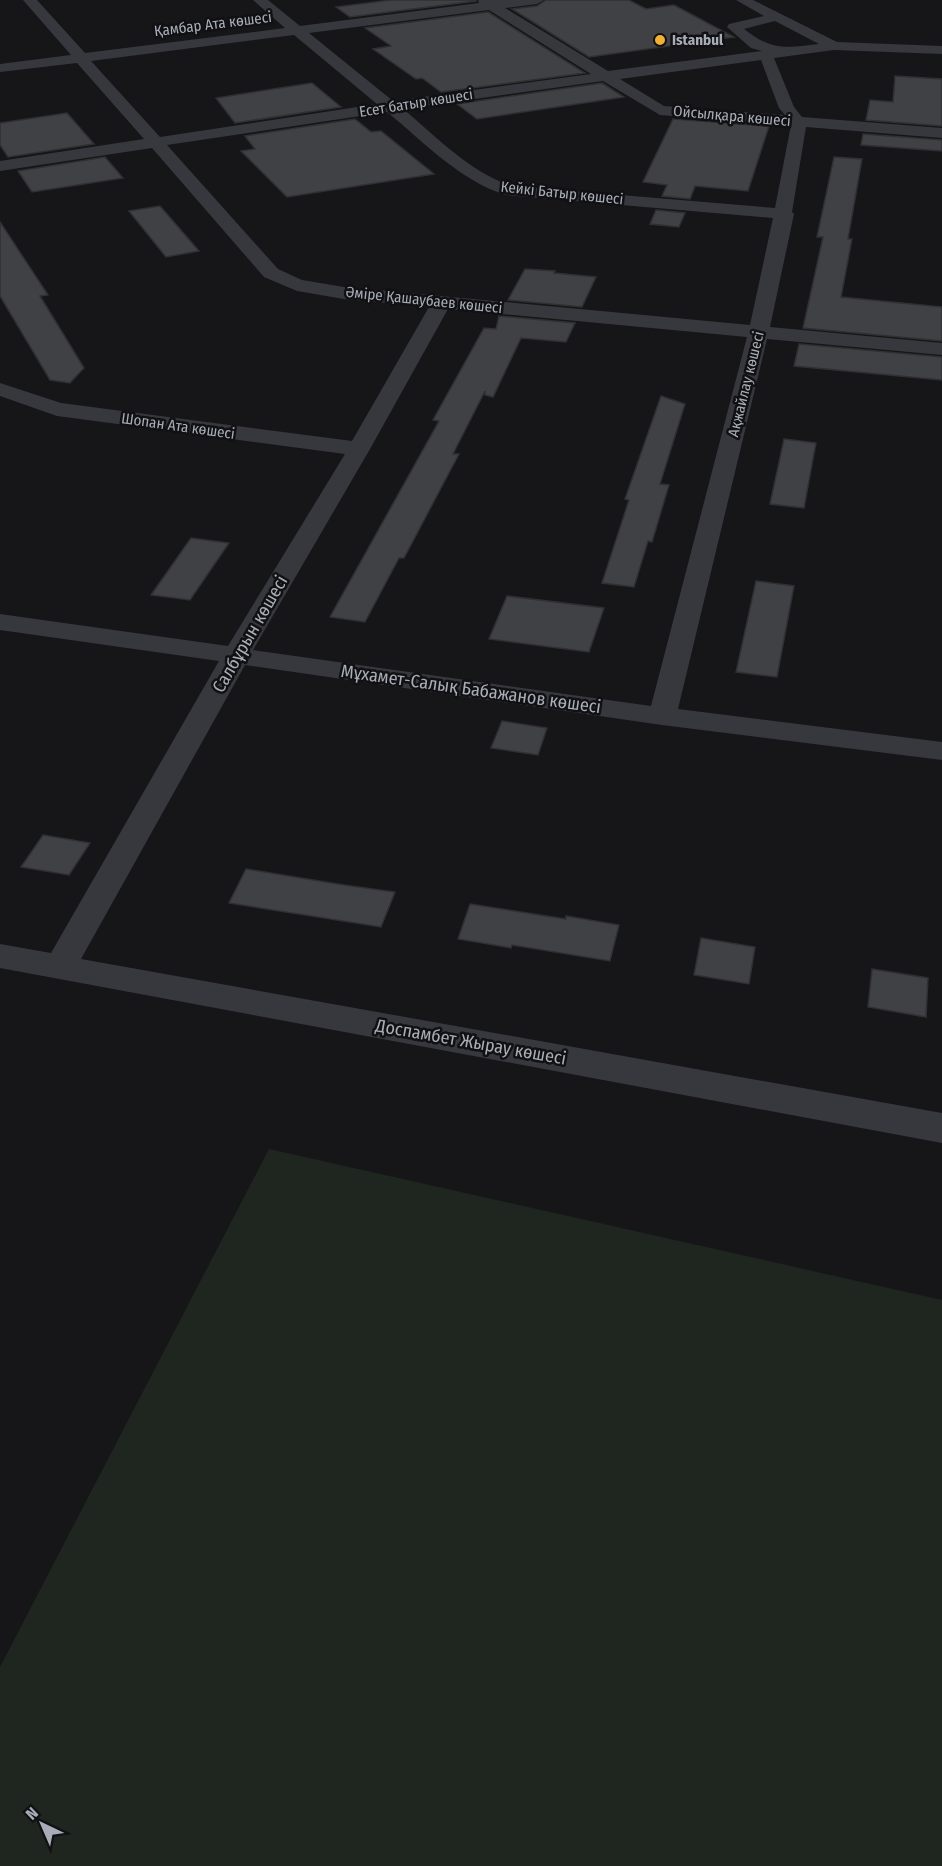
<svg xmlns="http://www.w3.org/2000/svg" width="942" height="1866" viewBox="0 0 942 1866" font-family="'Fira Sans Condensed',sans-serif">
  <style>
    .green { fill: #1e261f }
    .building { fill: #404145; stroke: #303034; stroke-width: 1.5 }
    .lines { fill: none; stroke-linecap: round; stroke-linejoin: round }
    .minor { fill: #37383d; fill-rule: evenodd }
    .poi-dot { fill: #f2b134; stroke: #111113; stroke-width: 2 }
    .labels { text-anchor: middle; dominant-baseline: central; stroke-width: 5; stroke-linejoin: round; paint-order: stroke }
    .far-street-label { font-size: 15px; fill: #a8adb8; stroke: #111113 }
    .far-poi-label { font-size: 15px; font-weight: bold; fill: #a8adb8; stroke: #111113; text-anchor: start }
    .street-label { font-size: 18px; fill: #a8adb8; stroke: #111113 }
  </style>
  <rect width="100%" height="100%" fill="#161618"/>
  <!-- green -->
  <path class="green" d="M269,1149l673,151v566h-942v-199z"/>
  <!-- building -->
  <path class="building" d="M391,0h85v1l-126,16 -14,-10z
    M546,0h83l17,9 28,-4 60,32 -145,20 -77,-48 25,-3z
    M488,12l97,61 -144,19 -19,-14 -6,1 -43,-30 18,-3 -26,-18z
    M895,76l47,3v47l-76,-6 4,-20 23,2z
    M312,83l29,24 -106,16 -19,-25z
    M602,83l22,14 -147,22 -20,-15z
    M67,113l27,31 -86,13 -8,-12v-22z
    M355,119l16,13 10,-1 53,43 -147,23 -46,-46 14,-2 -10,-13z
    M673,119l96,7 -21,65 -53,-5 -5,13 -28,-3 5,-11 -24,-3z
    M863,134l79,6v11l-81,-6z
    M105,157l18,21 -91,14 -14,-21z
    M834,157l28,2 -14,80h4l-11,58 101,10v34l-139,-13 20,-91h-6z
    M160,206l39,45 -33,6 -37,-46z
    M656,210l29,3 -6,14 -29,-3z
    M0,222l48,73 -8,1 44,72 -14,15 -20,-3 -50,-84z
    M525,269l30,2 -1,2 42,4 -14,30 -74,-7z
    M499,316l76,7 -9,19 -45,-4 -28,59 -8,-2v-4l-32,63h6l-55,104h-5l-34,64 -35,-5 109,-196 -6,-1 51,-92 12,1z
    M799,344l143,13v23l-148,-14z
    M661,396l24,8 -25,80 9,1 -17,57 -4,-1 -14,46 -32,-4 27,-83 -4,-1z
    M784,439l32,4 -12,65 -34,-4z
    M191,538l38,5 -39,57 -39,-5z
    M756,581l38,5 -17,91 -41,-5z
    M507,596l97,12 -15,44 -100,-13z
    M502,721l45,7 -9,27 -47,-7z
    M43,835l47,8 -21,32 -48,-8z
    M246,869l98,16 51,7 -14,35 -152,-24z
    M470,904l96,15v-3l53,9 -9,36 -98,-16 -1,3 -53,-9z
    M701,938l54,9 -6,37 -55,-9z
    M872,969l56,9 -2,39 -58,-10z"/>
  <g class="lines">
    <!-- minor -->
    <path class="minor" d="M23,0h14l48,53 200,-25 -32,-28h15l32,26 179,-23 -1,-3h66l-7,4 -32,4 103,63 154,-20 -11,-3 -24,-21 2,-3 35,-8 -28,-16h17l84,42 105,4v8l-108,-4 -60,8 20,49 8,10 140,11v10l-136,-11 -14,85 2,2 -24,113 172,16v12l-175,-16 -89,370 264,33v18l-280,-35 -417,-60 -164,294 861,154v30l-942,-175v-24l51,9 168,-292 -219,-31v-16l228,32 117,-192 -288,-38 -57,-20v-13l61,20 291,38 77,-134 -85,-8 -47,-8 -33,-14 -112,-129 -152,23v-10l144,-22 -67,-76 -77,9v-8l71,-9zM489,10l102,64 -198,27 -84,-68zM775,21l44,23c-34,4 -47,7 -75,-15zM294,35l83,69 -217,33 -69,-76zM761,60l18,48 6,7 -121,-9 -44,-27zM603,81l57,34 131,10 -16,83 -262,-22c-42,-12 -77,-50 -110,-77zM387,112c37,30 73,69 119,83l267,23 -23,107 -406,-38 -42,-7 -24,-11 -111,-124zM448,309l299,28 -96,369 -398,-56 117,-201z"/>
  </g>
  <!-- markers -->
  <circle class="poi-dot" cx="660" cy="40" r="6"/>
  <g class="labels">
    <!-- far-street labels -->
    <g class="far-street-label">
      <text transform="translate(213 24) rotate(-7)">Қамбар Ата көшесі</text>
      <text transform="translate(416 103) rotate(-9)">Есет батыр көшесі</text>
      <text transform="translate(732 116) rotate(5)">Ойсылқара көшесі</text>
      <text transform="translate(562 193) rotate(6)">Кейкі Батыр көшесі</text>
      <text transform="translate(424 300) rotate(6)">Әміре Қашаубаев көшесі</text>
      <text transform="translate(746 384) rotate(-76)">Ақжайлау көшесі</text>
      <text transform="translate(178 426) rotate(8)">Шопан Ата көшесі</text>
    </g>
    <!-- far-poi labels -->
    <g class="far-poi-label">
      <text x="672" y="40">Istanbul</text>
    </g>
    <!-- street labels -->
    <g class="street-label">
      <text transform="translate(250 634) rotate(-60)">Салбұрын көшесі</text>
      <text transform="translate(471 689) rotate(8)">Мұхамет-Салық Бабажанов көшесі</text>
      <text transform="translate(471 1042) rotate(10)">Доспамбет Жырау көшесі</text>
    </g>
  </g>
  <!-- north arrow -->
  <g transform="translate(42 1824) rotate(316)" stroke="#111113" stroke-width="4.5" paint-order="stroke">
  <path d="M0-4.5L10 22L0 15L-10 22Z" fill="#a8adb8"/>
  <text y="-9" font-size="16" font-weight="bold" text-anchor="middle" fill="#a8adb8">N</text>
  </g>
</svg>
